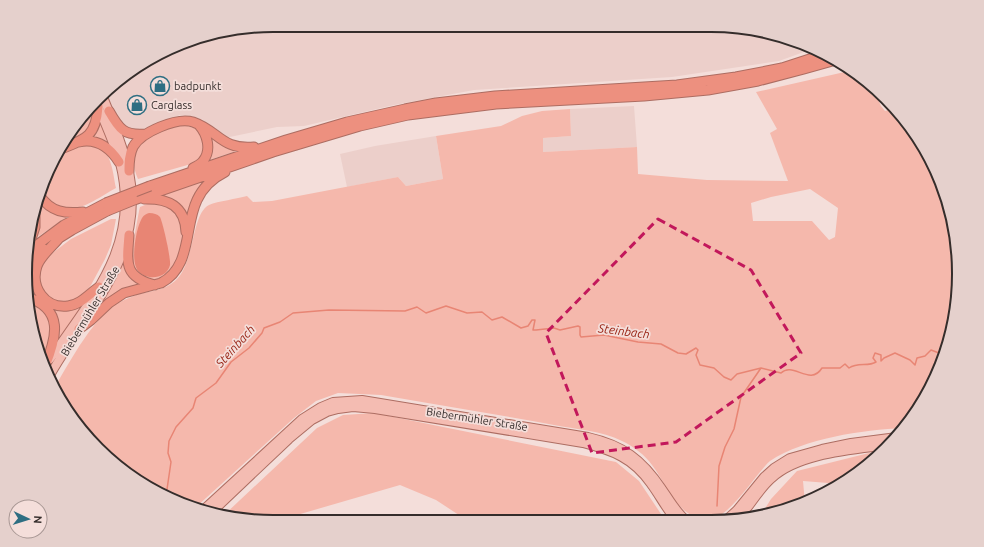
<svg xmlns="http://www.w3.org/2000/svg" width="984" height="547" viewBox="0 0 984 547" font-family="Ubuntu,sans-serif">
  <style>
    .built { fill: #eccfca }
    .green { fill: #f5b8ac; fill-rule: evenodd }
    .water { fill: #e88574 }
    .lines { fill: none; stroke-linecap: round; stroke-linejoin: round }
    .stream { stroke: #e88574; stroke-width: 1.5 }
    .primary-casing { stroke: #ad6d62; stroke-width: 10 }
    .highway-casing { stroke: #ad6d62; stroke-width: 11 }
    .primary { stroke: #f4bcb2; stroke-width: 8 }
    .highway { stroke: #ed907f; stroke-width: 9 }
    .highway-bridge-casing { stroke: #ad6d62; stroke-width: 11; stroke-linecap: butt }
    .highway-bridge { stroke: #ed907f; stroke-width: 9 }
    .marked { fill: none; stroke: #c2185b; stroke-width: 3; stroke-dasharray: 8 5; stroke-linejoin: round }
    .labels { text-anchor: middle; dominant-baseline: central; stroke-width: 3.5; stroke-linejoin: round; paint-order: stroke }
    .poi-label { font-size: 11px; fill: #352d2b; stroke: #f4deda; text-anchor: start }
    .street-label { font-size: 11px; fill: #352d2b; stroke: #f4deda }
    .water-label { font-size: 12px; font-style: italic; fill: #992415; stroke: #f4deda }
    .rim { fill: none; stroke: #352d2b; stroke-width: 2 }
  </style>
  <rect width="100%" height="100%" fill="#f4deda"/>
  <!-- built -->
  <path class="built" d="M274,25l453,1 48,8 37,15 -33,12 -107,16 -198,13 -80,15 -90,21 -27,1 -52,11 -22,-18 -13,-4 -10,-1 -35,15 -7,8 -44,-22 -2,-8 30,-32 71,-38z
    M634,106l3,41 -94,5v-14l28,-2 -1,-27z
    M436,136l7,43 -37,7 -8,-9 -51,10 -7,-33 35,-8z"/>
  <!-- green -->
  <path class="green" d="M849,71l27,24 5,11 4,5 7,-2 16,13 42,87 7,97 -31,92 -22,30c-42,2 -99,10 -134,33 -4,3 -7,8 -10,11 -10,12 -34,46 -49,47 -32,3 -43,-33 -59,-54 -7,-10 -19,-19 -30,-24 -20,-10 -47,-12 -68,-16 -58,-11 -116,-20 -173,-30l-43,-2 -22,8 -22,17 -99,90 -46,-19 -62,-51 -32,-51c14,-24 41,-75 67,-86 5,-2 11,-5 17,-7 12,-3 26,-4 36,-13 20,-17 16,-67 34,-76 9,-4 28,-6 38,-9l6,6 19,-1 126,-24 8,9 37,-7 -7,-43 65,-10 21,-10 20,-5 28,-2 1,27 -28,2v14l94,-5 1,27 69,6 81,1 -18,-48 7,-4 -21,-37zM810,189l28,19 -3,29 -6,3 -17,-19h-59l-2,-18 20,-6z
    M92,108c6,23 -12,29 -29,36l4,-8z
    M100,119l11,29 -22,-10z
    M184,125l14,4c7,16 10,26 -7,35l-53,15c-16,-35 17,-51 46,-54z
    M208,133l11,10 17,8 -30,10z
    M86,145c3,1 6,0 10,1 16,4 17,29 20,42 -19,10 -42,30 -62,16 -7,-4 -10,-6 -12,-13l16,-36 12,-5z
    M208,179l-21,43c-8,-18 -7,-22 -27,-26z
    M38,200c8,11 16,13 29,17l-31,21 3,-9z
    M150,203h14l15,11 4,18 -1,12 -6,18 -12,14 -5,3 -5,1 -13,-3 -8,-9 -2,-13 8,-44 1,-4z
    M111,219h5l-5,26 -6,14 -14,26 -8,10 -15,8 -12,-1 -7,-3 -8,-13 -2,-10 1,-7 6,-11 25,-19z
    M124,260c5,12 8,21 20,26l-48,24 20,-31z
    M34,265l12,38 37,2 -26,39 2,-9v-8l-32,-32c-3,-12 -1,-22 7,-30z
    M29,304c30,10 22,33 13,55z
    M374,413l242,49 23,19 26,39 -197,1 -32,-21 -36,-15 -110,32 -3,4h-30l-34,-5 94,-88 26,-13z
    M877,451h5l-33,29 -8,4 -38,-3 2,22 -44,12 10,-16 26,-28z"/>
  <!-- water -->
  <path class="water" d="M149,213c5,0 8,1 11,4 3,6 11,42 10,48 -3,14 -24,16 -32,6 -8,-10 -2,-43 4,-53 2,-3 4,-4 7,-5z"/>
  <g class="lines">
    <!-- stream -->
    <path class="stream" d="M166,496l5,-34 -3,-9 1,-12 7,-14 17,-19 3,-10 20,-15 15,-21 18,-14 13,-15 2,-5 16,-6 13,-9 36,-3 76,1 12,-4 9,6 20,-7 21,7 15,-1 10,8 10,-3 19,11 7,-2 4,-6h3l-2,10h3l18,-2 6,2 18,-4 2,1v8l1,2 23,-2 34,7 23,2 17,9 8,1 10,-6 2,2 -2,5 4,10 14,3 10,9 7,3 6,-6 24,-6 20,5c12,-12 29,14 41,-5h18l5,-4 4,4c9,-6 19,-1 27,-6l-3,-4 2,-5 6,2v6l3,-3 11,-5 15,7 5,5 2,-7 8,-2 6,-6 8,3 3,-3
      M717,506l2,-40 6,-19 9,-18 7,-32 20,-29"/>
    <!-- primary casing -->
    <g class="primary-casing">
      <path id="primary" d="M50,359c43,-63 91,-114 70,-196 -6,-20 -15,-39 -22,-57
        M49,377c38,-68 97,-120 80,-206 -6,-25 -16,-50 -26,-74
        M202,511l100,-92 19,-12 12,-5 29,-2 226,37c35,8 54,22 74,52 7,10 14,23 24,31
        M210,514l79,-75 23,-19 15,-8 11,-3 15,-2 22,2 208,34c30,8 50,15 68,41 9,12 15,25 25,36
        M726,520l11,-10 27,-33 10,-9 16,-10 32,-9 29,-6 46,-6
        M737,520c13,-13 21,-30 35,-42 27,-25 81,-28 117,-33"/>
    </g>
    <!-- highway casing -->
    <g class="highway-casing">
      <path id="highway" d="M109,111c10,18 15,25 37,23
        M79,142c18,-4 31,6 40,20
        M61,149c25,-10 35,-13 37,-42
        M193,168c4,-2 8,-4 10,-7 9,-11 4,-27 -4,-36
        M129,171c0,-8 0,-16 4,-24 8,-15 44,-30 60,-25 26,9 28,28 61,25
        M150,186l136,-46 61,-18 58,-13 31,-6 59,-7 182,-11 59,-8 46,-9 43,-14
        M40,196c11,16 25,18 43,16
        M144,199c24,-1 41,7 42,33
        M134,200l139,-48 87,-26 48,-11 88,-11 148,-8 64,-6 50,-9 46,-12 32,-9
        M129,235c-2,27 -6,42 26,50
        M60,237c-7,9 -19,18 -23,29 -7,21 8,43 31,40 12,-1 21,-12 31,-19
        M56,240l16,-10 35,-19
        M30,242l5,-15v-22
        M29,251l35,-26 42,-22
        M28,263l16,-14
        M27,297c37,12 30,40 18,69
        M79,329l12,-9 18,-17 15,-10 37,-10c31,-16 23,-56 36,-83 6,-13 16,-22 28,-28"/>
    </g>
    <!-- primary -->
    <use href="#primary" class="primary"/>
    <!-- highway -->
    <use href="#highway" class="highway"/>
    <!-- highway-bridge casing -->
    <g class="highway-bridge-casing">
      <path id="highway-bridge" d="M106,203l44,-17
        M107,211l27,-11"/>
    </g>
    <!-- highway-bridge -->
    <use href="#highway-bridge" class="highway-bridge"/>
  </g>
  <!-- marked area -->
  <path class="marked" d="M658,219l93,51 50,83 -125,89 -84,11 -46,-120z"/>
  <!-- icons -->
  <defs>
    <g id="shop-ring" transform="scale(1)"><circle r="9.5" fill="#f4deda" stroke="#2e6e82" stroke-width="1.5"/><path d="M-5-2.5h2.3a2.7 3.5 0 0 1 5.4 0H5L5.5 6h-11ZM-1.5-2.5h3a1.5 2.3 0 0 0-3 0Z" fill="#2e6e82"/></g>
  </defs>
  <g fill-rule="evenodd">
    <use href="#shop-ring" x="160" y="86"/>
    <use href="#shop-ring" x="137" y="105"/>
  </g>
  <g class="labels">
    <!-- poi labels -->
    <g class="poi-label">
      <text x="174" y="86">badpunkt</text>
      <text x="151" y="105">Carglass</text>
    </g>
    <!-- street labels -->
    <g class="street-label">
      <text transform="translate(90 311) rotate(-59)">Biebermühler Straße</text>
      <text transform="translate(477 419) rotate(9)">Biebermühler Straße</text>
    </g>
    <!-- water labels -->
    <g class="water-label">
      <text transform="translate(624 331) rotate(7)">Steinbach</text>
      <text transform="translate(235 346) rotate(-48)">Steinbach</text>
    </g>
  </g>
  <!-- crop -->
  <path d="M0 0H984V547H0ZM273 32H711A241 241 0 0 1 952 273V274A241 241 0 0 1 711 515H273A241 241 0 0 1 32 274V273A241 241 0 0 1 273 32Z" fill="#e5d0cc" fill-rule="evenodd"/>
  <path class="rim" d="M273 32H711A241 241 0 0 1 952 273V274A241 241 0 0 1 711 515H273A241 241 0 0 1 32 274V273A241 241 0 0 1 273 32Z"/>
  <!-- north arrow -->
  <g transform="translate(28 519) rotate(94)"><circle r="19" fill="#f4deda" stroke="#a89794"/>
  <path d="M0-3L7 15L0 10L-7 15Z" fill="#2e6e82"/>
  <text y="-6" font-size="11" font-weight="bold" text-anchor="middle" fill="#352d2b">N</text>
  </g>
</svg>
